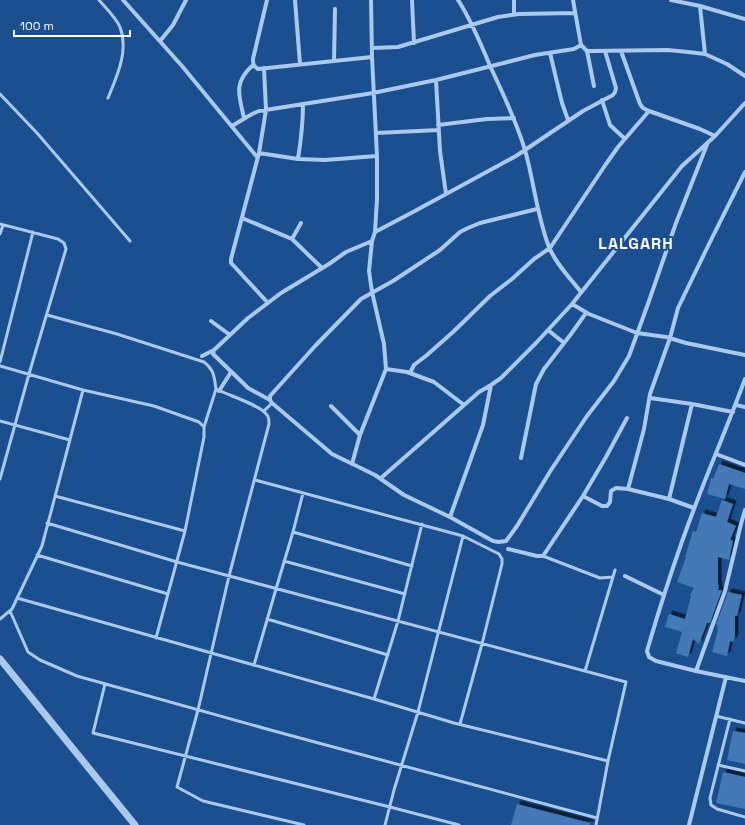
<svg xmlns="http://www.w3.org/2000/svg" width="745" height="825" viewBox="0 0 745 825" font-family="'Space Grotesk',sans-serif">
  <style>
    .building { fill: #4478b7; filter: url(#shadow) }
    .lines { fill: none; stroke-linecap: round; stroke-linejoin: round }
    .service { stroke: #a9c9ee; stroke-width: 3 }
    .minor { stroke: #a9c9ee; stroke-width: 4 }
    .tertiary { stroke: #a9c9ee; stroke-width: 7 }
    .labels { text-anchor: middle; dominant-baseline: central; stroke-width: 4; stroke-linejoin: round; paint-order: stroke }
    .district-label { font-size: 16px; font-weight: bold; letter-spacing: 1px; fill: #fff; stroke: #1b4f8f }
  </style>
  <defs>
    <filter id="shadow"><feDropShadow dx="3.5" dy="-3.5" stdDeviation="0" flood-color="#0009"/></filter>
  </defs>
  <rect width="100%" height="100%" fill="#1b4f8f"/>
  <!-- building -->
  <path class="building" d="M719,464l26,9v16l-16,-5 -4,15 -18,-5 4,-16 2,1z
    M722,500l11,4 -6,18 9,4 -6,14 3,1 -4,19 -11,-3v28h1l-1,5h4l-12,33h-3l-8,21 -6,-5 -5,18 -12,-4 6,-21 -17,-5 4,-13 16,5 6,-23 -1,-1 4,-7 -17,-6 9,-25h-1l8,-26 3,1 6,-19 14,4z
    M728,592l14,3 -5,21h-2v21l-2,5 -3,-1 -3,15 -15,-4 6,-22h-1l1,-4 -2,-1z
    M733,731l12,2v31l-18,-4z
    M723,772l22,5v32l-29,-6z
    M517,804l73,19v2h-79z"/>
  <g class="lines">
    <!-- service -->
    <path class="service" d="M99,0c7,8 17,18 21,27 9,24 -3,49 -12,71
      M0,94l37,39 93,108
      M0,224l58,15 6,4 2,6 -37,125 -29,105
      M0,234l3,-9
      M47,315l70,19 87,28c11,9 10,15 12,27 11,6 45,16 51,26 2,2 2,6 2,9l-40,152 -31,134 -21,77 26,14 101,24
      M0,362l33,-130
      M0,366l83,24 71,16 45,16 5,5v10l-19,94 -29,107
      M264,411l8,-8
      M0,421l70,19
      M204,427l12,-38
      M255,480l208,56 -45,176 -24,78 -9,35
      M55,496l130,35
      M47,523l130,39 449,120 -18,79 -12,64
      M293,532l119,34
      M37,555l131,39
      M543,556l57,22 13,-1
      M284,561l121,33
      M17,598l357,101 80,24 154,38
      M10,611l18,41 12,8 37,16 197,55 323,87
      M0,619l12,-10 30,-63 41,-156
      M267,619l121,36
      M254,665l22,-76 17,-57 10,-39
      M585,671l30,-101
      M105,684l-12,49 297,74 69,18
      M374,699l24,-78 24,-97
      M716,716l29,7
      M730,719l-20,79 1,7 6,4 28,8
      M460,724l22,-80 20,-80v-5l-3,-5 -36,-18
      M718,765l27,6"/>
    <!-- minor -->
    <path class="minor" d="M123,0l59,66 75,91
      M267,0l-14,59c0,5 0,7 5,10l114,-12
      M295,0l5,64
      M412,0l2,43
      M458,0c13,20 23,44 32,66 13,27 26,55 35,84 9,32 12,66 24,97 7,17 21,31 32,45
      M573,0l8,45 6,6 7,35
      M671,0l29,6 45,13
      M700,6l5,48
      M514,15v-15
      M160,41l13,-16 13,-25
      M372,48l26,-1 100,-30 21,-3 56,-1
      M587,51l81,-1 20,2 17,2 22,10 18,12
      M621,51l19,53 3,4 6,3 51,18 15,7
      M550,53l12,50 6,17
      M334,61l1,-52
      M264,68l2,42 -7,43 -28,106v4l2,2 35,38
      M436,80l4,71 6,43
      M602,100l8,25 15,14
      M244,118c-5,-23 -11,-35 9,-53
      M438,125l49,-6 27,-1
      M232,126l20,-12 7,-3 114,-18 63,-13 99,-25 39,-6 7,-4
      M376,133l63,-3
      M259,153l39,6 27,1 52,-4
      M298,159c3,-19 5,-37 5,-55
      M537,209l-57,14 -12,5 -8,4 -20,18 -47,31 -32,18 -45,46 -46,51v4l2,3 60,51 43,21 29,20 46,22 43,24 6,1 7,-1 11,-15 34,-56 36,-54 27,-35 15,-25 20,-55 27,-78 32,-81
      M242,218l50,21
      M301,223l-9,16 30,29
      M375,232l38,-20 103,-56 67,-45 30,-16 2,-3 1,-4 -11,-37
      M572,304l17,10 48,19 29,4 20,6 59,12
      M211,321l19,14
      M548,330l16,13
      M202,356l12,-6
      M386,369l21,3 27,10 30,23
      M410,373l4,-8 13,-10 26,-23 37,-36 22,-17 22,-20 16,-11 56,-84 12,-17 31,-36
      M745,379c-16,44 -35,87 -51,130 -18,47 -33,94 -47,142l2,6 7,4 40,10 49,10
      M219,391l12,-19
      M650,398l42,6 41,8
      M270,400l-22,-12 -5,-5 -30,-29 1,-4 34,-32 33,-25 48,-29 17,-12 26,-11
      M736,405l9,2
      M331,406l29,29
      M716,454l29,11
      M521,458l15,-74 8,-15 27,-35 15,-21
      M352,464l8,-29 26,-66 -2,-25 -12,-52 -3,-21 3,-30 3,-9 2,-33v-43l-5,-99 -1,-57
      M381,478l98,-86 12,-7 10,-7 35,-35 36,-39 110,-138 33,-30 30,-33
      M628,489l16,-60 6,-35 20,-56 8,-30 31,-64 36,-72
      M583,496l23,-39 21,-39
      M669,499l23,-95
      M450,517l33,-92 8,-40
      M508,549l29,7h6l40,-60 19,10h5l3,-4 1,-11 5,-3 12,1 41,10 25,9
      M625,576l39,19
      M696,671l29,-80 16,-67 4,-14
      M689,825l37,-148"/>
    <!-- tertiary -->
    <path class="tertiary" d="M0,659l135,166"/>
  </g>
  <g class="labels">
    <!-- district labels -->
    <g class="district-label">
      <text x="636" y="243">LALGARH</text>
    </g>
  </g>
  <!-- scale -->
  <path d="M14 30v6h116v-6" fill="none" stroke="#ffffff" stroke-width="2"/>
  <text x="20" y="30" font-size="12" fill="#ffffff" stroke="#1b4f8f" stroke-width="3" paint-order="stroke">100 m</text>
</svg>
